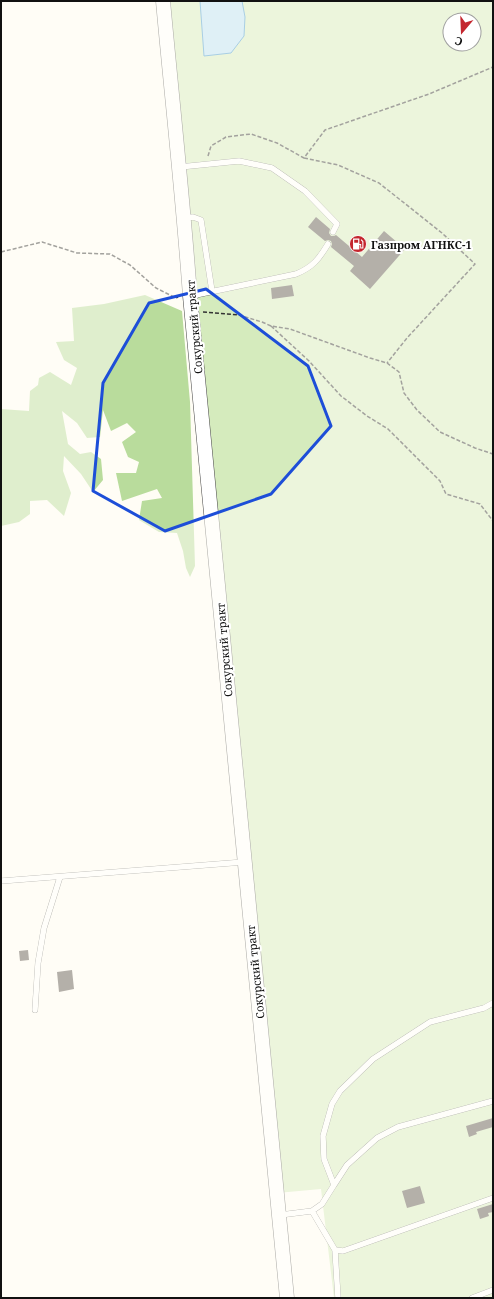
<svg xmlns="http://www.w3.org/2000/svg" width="494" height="1299" viewBox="0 0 494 1299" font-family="'Noto Serif',serif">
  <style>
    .green { fill: #d5ebbd; fill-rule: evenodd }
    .forest { fill: #b9dc9c }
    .water { fill: #b9e0f7; stroke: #3f96cf }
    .building { fill: #5a524d }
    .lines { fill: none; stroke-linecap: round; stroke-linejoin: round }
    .service-casing { stroke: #444; stroke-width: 6 }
    .tertiary-casing { stroke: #444; stroke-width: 15 }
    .path { stroke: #333; stroke-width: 1.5; stroke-dasharray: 4 2; stroke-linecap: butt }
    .service { stroke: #fff; stroke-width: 5.5 }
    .tertiary { stroke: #fff; stroke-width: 14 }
    .marked { fill: none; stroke: #1d4ed8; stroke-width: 3; stroke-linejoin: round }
    .labels { text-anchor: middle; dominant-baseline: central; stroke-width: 4; stroke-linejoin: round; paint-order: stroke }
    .poi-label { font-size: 11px; font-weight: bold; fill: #111; stroke: #fff; text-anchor: start }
    .street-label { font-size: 11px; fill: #111; stroke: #fff }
  </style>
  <rect width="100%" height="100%" fill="#fffdf5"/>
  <!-- green -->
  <path class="green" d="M163,1h330v1297h-159l-13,-109 -44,4zM450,20h24v24h-24z"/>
  <!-- forest -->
  <path class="forest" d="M145,295l37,16 8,91 5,164 -5,11 -4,-9 -3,-17 -6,-18 -18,-1 -20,-12 3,-19 20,-3 -5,-9 -35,12 -6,-28h20l3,-11 -11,-5 -6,-15 14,-10 -9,-9 -16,8 -8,-21 -3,27 -13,1 -10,-15 -15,-12 6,33 12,10 11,-2 10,7 2,21 -10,12 -12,-18 -17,-18 -1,15 8,22 -7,23 -17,-16 -17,1v13l-11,8 -18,4v-117l28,2 1,-20 8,-6 1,-7 11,-6 21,13 6,-17 -13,-8 -8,-18 18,-1 -2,-33 32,-4z"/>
  <!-- water -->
  <path class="water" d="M200,1h42l3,16 -1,19 -13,17 -27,3z"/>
  <!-- building -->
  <path class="building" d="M316,217l14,12 -1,4 2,3h3l2,-1 26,22 22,-26 21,18 -35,40 -20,-18 4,-5 -23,-19 1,-3 -1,-3 -3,-1 -3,1 -17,-14z
    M292,285l2,11 -22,3 -1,-11z
    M28,950l1,10 -9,1 -1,-10z
    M72,970l2,19 -15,3 -2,-20z
    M493,1118v9l-17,5 1,2 -8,3 -3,-11z
    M420,1186l5,17 -18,5 -5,-17z
    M493,1204v8l-5,1 1,3 -9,3 -3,-10z"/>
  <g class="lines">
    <!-- service casing -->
    <g class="service-casing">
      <path id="service" d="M180,167l59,-6 33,7 33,23 32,33 -4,8
        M185,218l8,-1 8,3 11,71
        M191,296l105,-22c17,-7 23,-15 32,-30
        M1,881l243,-19
        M35,1010l3,-47 6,-35 16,-51
        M334,1185l13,-20 30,-27 21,-11 95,-26
        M312,1211l23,39 3,48
        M280,1215l32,-4 10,-7 12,-19 -10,-26 -1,-23 9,-32 8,-13 33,-32 57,-37 54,-14 9,-5
        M335,1250l8,1 150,-53
        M472,1298l21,-8"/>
    </g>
    <!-- tertiary casing -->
    <g class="tertiary-casing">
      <path id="tertiary" d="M163,1c9,98 20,197 27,295l97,1002"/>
    </g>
    <!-- path -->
    <path class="path" d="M208,156l3,-10 15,-9 25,-3 26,9 27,15 21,-28 104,-36 64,-27
      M304,158l34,7 41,18 63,50 33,31 -68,74 -20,25
      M1,252l41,-10 35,11 33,1 20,11 26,23 20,10 2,-1
      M203,312l36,3 23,7 9,4 19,3 80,29 17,5 12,9 5,21 13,17 23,22 35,16 18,6
      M271,326l38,35 32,35 26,20 21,13 52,52 6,13 34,10 13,17"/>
    <!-- service -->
    <use href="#service" class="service"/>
    <!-- tertiary -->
    <use href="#tertiary" class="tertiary"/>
  </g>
  <!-- marked area -->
  <path d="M0 0H494V1299H0ZM206,289l102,77 23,60 -60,68 -106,37 -72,-40 10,-108 46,-80z" fill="#fffdf5" fill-opacity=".55" fill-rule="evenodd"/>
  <path class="marked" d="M206,289l102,77 23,60 -60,68 -106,37 -72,-40 10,-108 46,-80z"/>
  <!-- icons -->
  <defs>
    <g id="fuel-disc" transform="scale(0.9)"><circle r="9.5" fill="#c4262e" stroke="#fff"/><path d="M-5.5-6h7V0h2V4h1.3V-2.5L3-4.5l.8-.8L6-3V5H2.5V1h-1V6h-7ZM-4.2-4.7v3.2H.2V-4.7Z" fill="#fff"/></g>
  </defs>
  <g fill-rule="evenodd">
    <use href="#fuel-disc" x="358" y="244"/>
  </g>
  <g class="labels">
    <!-- poi labels -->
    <g class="poi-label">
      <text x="371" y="244">Газпром АГНКС-1</text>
    </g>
    <!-- street labels -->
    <g class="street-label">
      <text transform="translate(194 327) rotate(-95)">Сокурский тракт</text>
      <text transform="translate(224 650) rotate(-95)">Сокурский тракт</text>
      <text transform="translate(255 972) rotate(-96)">Сокурский тракт</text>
    </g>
  </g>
  <!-- border -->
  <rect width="494" height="1299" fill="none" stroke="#111111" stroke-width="4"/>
  <!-- north arrow -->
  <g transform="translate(462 32) rotate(199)"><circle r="19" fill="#ffffff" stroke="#a0a0a0"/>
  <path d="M0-3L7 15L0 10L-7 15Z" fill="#c4262e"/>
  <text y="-6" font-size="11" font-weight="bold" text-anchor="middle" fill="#111111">С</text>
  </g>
</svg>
